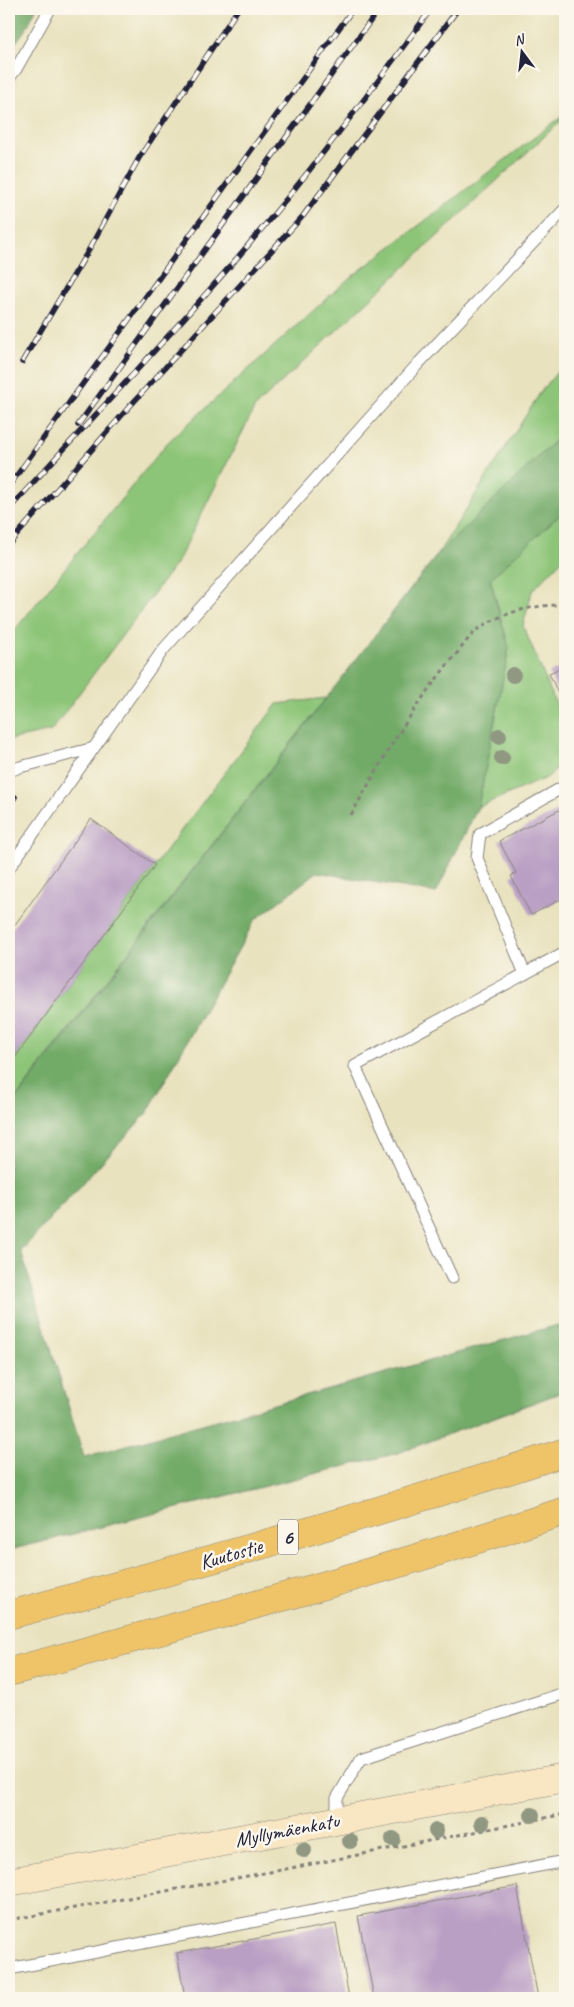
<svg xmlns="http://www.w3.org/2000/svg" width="574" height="2007" viewBox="0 0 574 2007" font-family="Caveat,sans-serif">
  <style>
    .green { fill: #8dc578; stroke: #58745a }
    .forest { fill: #72aa68; stroke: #4a6652 }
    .building { fill: #b99fc4 }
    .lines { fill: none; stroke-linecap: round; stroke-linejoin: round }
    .service-casing { stroke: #86827c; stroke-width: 13 }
    .secondary-casing { stroke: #86827c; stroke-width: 29 }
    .trunk-casing { stroke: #86827c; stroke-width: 29 }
    .path { stroke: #86827c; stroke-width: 3; stroke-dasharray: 4 4; stroke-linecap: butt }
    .service { stroke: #fff; stroke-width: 11 }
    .secondary { stroke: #f9e7c3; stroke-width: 28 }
    .trunk { stroke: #efc469; stroke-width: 28 }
    .rail-casing { stroke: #22223b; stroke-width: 5.5 }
    .rail { stroke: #fbf7ec; stroke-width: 4; stroke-dasharray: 11; stroke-linecap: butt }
    .tree { fill: #909882 }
    .labels { text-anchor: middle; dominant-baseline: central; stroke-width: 5; stroke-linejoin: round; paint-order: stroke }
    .shield { fill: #fbf7ec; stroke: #636270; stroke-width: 1 }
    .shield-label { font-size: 20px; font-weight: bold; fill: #22223b }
    .street-label { font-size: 21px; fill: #22223b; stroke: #fbf7ec }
  </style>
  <rect width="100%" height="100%" fill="#fbf7ec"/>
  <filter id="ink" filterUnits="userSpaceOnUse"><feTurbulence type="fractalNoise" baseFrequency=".02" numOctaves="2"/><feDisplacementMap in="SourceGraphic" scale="10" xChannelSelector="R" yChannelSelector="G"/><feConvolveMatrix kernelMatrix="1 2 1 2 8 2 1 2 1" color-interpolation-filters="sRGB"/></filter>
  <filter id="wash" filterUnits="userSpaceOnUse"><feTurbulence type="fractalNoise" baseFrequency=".0096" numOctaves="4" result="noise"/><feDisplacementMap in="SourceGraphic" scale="20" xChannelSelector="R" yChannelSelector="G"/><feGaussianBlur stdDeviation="1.12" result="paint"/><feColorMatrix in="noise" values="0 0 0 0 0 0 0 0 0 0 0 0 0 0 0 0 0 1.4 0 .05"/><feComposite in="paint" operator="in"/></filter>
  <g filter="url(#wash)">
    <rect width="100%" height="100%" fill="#e9e2be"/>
    <!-- green -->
    <path class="green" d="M565,114v3l-310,290 -77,154 -127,170 -42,9v-103l159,-195 178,-161z
      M565,363v68l-128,124 105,-165z
      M565,510v47l-33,34 -9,35 42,99v36l-17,16 -70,30 31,-159 -19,-70z
      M326,698l-285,367 -32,43v-42l146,-201 122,-161z"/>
    <!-- forest -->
    <path class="forest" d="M9,9h27l-10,20 -17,22z
      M565,431v79l-75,69 19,69 -31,159 -42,86 -119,-21 -62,48 -108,193 -126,138 63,206 481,-134v68l-167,62 -389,97v-442l428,-553z"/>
    <g id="blocks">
      <!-- building -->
      <path class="building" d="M565,666v41h-1l-15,-34z
        M565,807v90l-34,18 -20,-39 5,-3 -17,-32z
        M91,819l64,46 -146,201v-133z
        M517,1886l21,112h-164l-16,-82z
        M336,1924l13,74h-164l-8,-45z"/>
    </g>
  </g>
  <g filter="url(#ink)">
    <use href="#blocks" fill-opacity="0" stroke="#86827c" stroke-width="1"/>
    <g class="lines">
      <!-- service casing -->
      <g class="service-casing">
        <path id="service" d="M9,78l7,-9 34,-60
          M9,771l11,-4 74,-19
          M9,868l154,-218 254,-285 148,-156
          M525,974l-48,-116 3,-24 85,-48
          M452,1278l-97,-212 210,-114
          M337,1820v-22l24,-40 204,-65
          M9,1969l556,-108"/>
      </g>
      <!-- secondary casing -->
      <g class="secondary-casing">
        <path id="secondary" d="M9,1882l556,-104"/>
      </g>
      <!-- trunk casing -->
      <g class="trunk-casing">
        <path id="trunk" d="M9,1615c187,-50 373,-103 556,-163
          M9,1672c186,-50 373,-100 556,-161"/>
      </g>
      <!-- path -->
      <path class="path" d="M351,815c31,-55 62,-109 102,-157 8,-9 16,-22 25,-29 24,-17 59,-25 87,-24
        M9,1920l293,-54 263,-52"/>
      <!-- service -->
      <use href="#service" class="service"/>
      <!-- secondary -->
      <use href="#secondary" class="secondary"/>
      <!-- trunk -->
      <use href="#trunk" class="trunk"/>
      <!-- rail casing -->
      <g class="rail-casing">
        <path id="rail" d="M22,362l65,-109 52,-95 99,-149
          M78,425l301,-416
          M9,486l344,-477
          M9,509c67,-74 136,-146 202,-221 79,-89 150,-183 220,-279
          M9,544l121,-138 173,-190 155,-207
          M9,805l6,-8"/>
      </g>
      <!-- rail -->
      <use href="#rail" class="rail"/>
    </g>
    <!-- trees -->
    <g class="tree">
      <circle cx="513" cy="675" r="8"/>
      <circle cx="499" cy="736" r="8"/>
      <circle cx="502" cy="758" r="8"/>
      <circle cx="532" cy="1815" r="8"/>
      <circle cx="482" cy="1823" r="8"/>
      <circle cx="436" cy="1831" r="8"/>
      <circle cx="393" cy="1839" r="8"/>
      <circle cx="350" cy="1841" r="8"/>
      <circle cx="304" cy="1850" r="8"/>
    </g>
  </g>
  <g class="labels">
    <!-- shield labels -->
    <rect class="shield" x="278" y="1519.5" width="20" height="35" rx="4"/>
    <g class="shield-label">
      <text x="288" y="1537">6</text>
    </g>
    <!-- street labels -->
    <g class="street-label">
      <text transform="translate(231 1554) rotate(-16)">Kuutostie</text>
      <text transform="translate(287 1830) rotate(-11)">Myllymäenkatu</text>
    </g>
  </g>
  <!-- margin -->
  <rect width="574" height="2007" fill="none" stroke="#fbf7ec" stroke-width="30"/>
  <!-- north arrow -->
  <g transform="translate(522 52) rotate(345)" stroke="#fbf7ec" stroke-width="4" paint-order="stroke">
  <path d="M0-4L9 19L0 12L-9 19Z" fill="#22223b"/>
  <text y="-8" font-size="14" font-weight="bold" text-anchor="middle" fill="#22223b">N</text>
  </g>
</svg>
